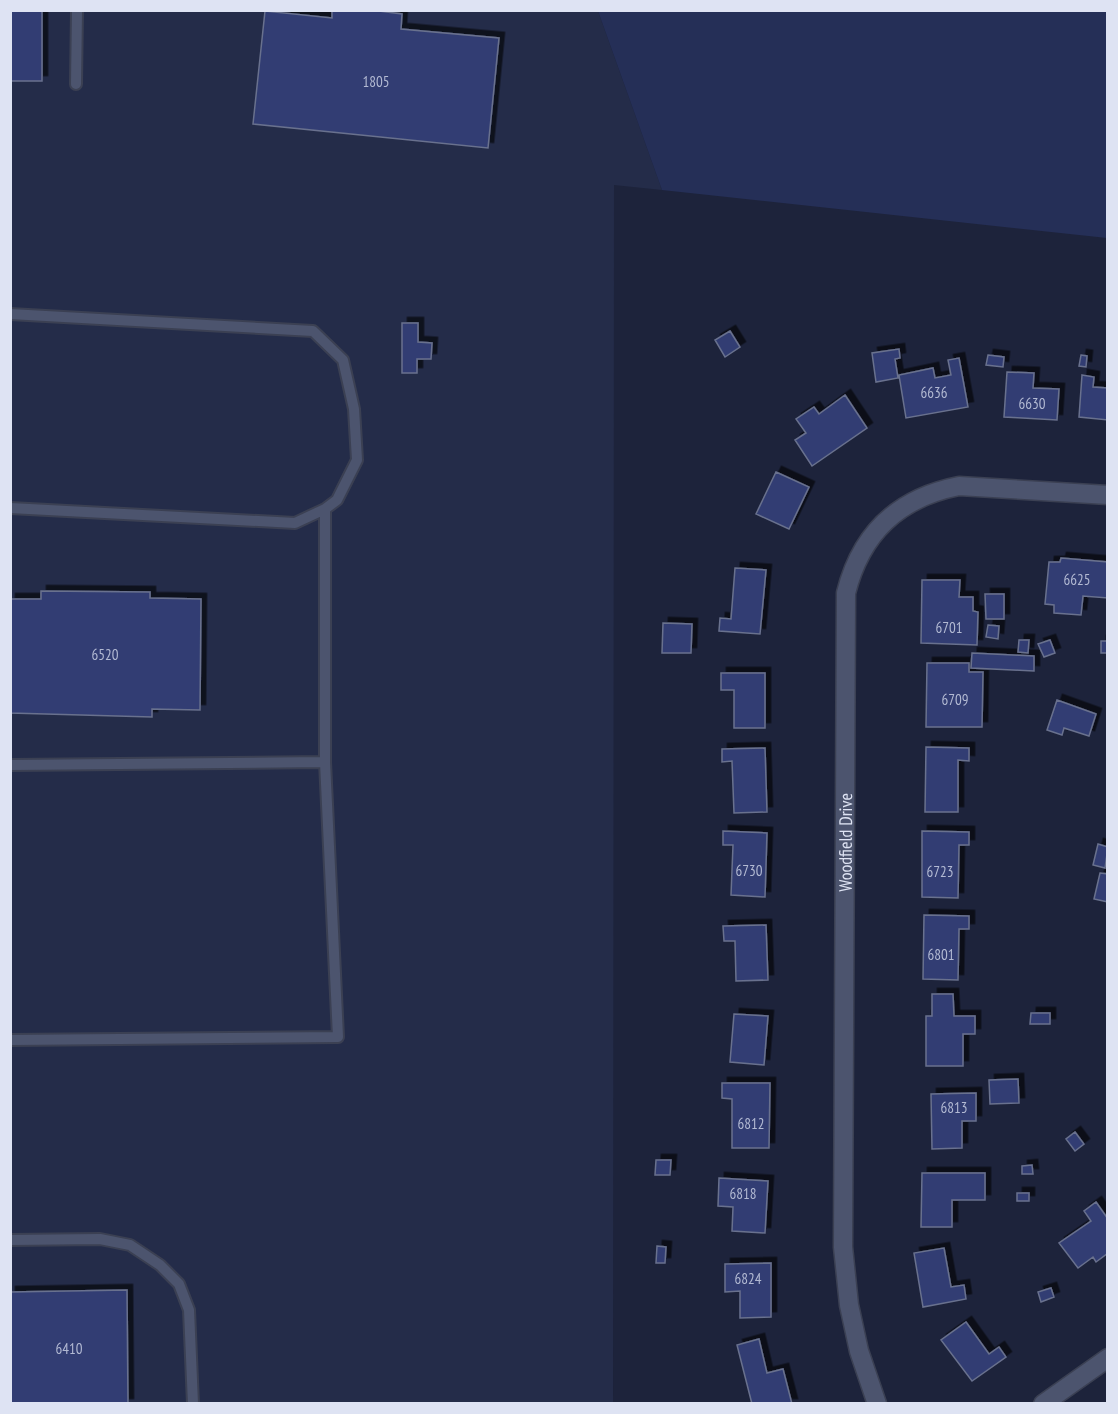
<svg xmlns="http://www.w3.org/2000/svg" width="1118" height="1414" viewBox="0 0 1118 1414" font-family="'PT Sans Narrow',sans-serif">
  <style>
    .built { fill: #242c49 }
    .green { fill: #252f57 }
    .building { fill: #323e73; stroke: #69718e; stroke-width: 1.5; filter: url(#shadow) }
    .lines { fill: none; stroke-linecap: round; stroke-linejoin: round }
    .lane-casing { stroke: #3b4053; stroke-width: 14 }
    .street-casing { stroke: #3b4053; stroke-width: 21 }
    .lane { stroke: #4c546e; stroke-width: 10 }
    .street { stroke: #4c546e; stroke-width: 18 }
    .labels { text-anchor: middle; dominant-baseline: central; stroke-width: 4.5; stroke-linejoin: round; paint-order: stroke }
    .number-label { font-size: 15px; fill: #b3bad3 }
    .street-label { font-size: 18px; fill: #dee3f3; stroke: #1d233b }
  </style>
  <defs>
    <filter id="shadow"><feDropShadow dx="5.5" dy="-5.5" stdDeviation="0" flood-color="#0009"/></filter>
  </defs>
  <rect width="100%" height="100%" fill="#1d233b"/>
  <!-- built -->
  <path class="built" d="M10,11h588l64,179 -48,-5 -1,1218h-602z"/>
  <!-- green -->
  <path class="green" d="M598,11h509v227l-445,-48z"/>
  <!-- building -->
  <path class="building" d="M10,10h32v71h-32z
    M332,10h39l31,4 -1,15 98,9 -11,110 -235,-24 12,-113 67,7z
    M402,323h16v19l14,1 -1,16h-14v14h-15z
    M730,331l10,16 -15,10 -10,-17z
    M899,349l1,9 -5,1 3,19 -22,4 -4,-29z
    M988,355l16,2 -1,10 -17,-2z
    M1081,355l6,1 -1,11 -7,-1z
    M959,358l9,49 -62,11 -7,-43 34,-7 2,10 16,-3 -3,-15z
    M1007,372l27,1 -1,15 26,1 -2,31 -53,-3z
    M1082,375l12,2 -1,10 15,1v32l-29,-3z
    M845,395l22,33 -55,38 -17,-26 11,-7 -10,-14 18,-12 5,7z
    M776,472l33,15 -20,42 -33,-15z
    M1061,558l47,4v36l-25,-2 -2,19 -27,-2v-8l-9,-1 4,-42h11z
    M735,568l31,2 -6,64 -41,-3 1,-13 11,1z
    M922,580h38l-1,17h14v14l5,1 -1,33 -56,-2z
    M41,591l109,1v6l51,1 -1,111 -48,-1v8l-142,-4v-114h31z
    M985,594h19v25h-18z
    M663,623l29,1 -1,29h-29z
    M988,625l11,1 -1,13 -12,-2z
    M1019,640h10l-1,13 -10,-1z
    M1050,640l5,13 -11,4 -6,-13z
    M1101,641h7v12h-7z
    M972,653l62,3v15l-63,-3z
    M927,663h42v9h14l-1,55h-56z
    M721,673h44v55h-31v-38h-13z
    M1057,700l39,14 -7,22 -25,-8 -2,7 -15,-5z
    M926,747l43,1v13l-11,-1v52h-33z
    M765,748l2,64 -33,1 -2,-52 -10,1v-13z
    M723,831l44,2 -2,64 -34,-2 2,-50h-10z
    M922,831l47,1v13h-10l-1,53 -36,-1z
    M1098,844l10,3 -3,21 -12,-3z
    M1100,873l8,1v28l-14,-3z
    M924,915l45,1v13h-10l-1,51 -35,-1z
    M766,925l2,55 -32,1 -1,-40h-11l-1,-15z
    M932,994h21l1,22h21v18h-12v32h-37v-50h6z
    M1031,1013h19v11h-20z
    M734,1014l34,2 -4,49 -34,-3z
    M1018,1079l1,24 -29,1 -1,-24z
    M722,1083h48l-1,65h-37v-49l-10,-1z
    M976,1093v28h-14v27l-30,1 -1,-55z
    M1075,1132l9,12 -9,7 -9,-12z
    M656,1160h15l-1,15h-15z
    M1032,1165l1,9h-11v-8z
    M922,1173h63v27h-33v27h-31z
    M719,1178l49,3 -3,52 -33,-2 1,-24 -15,-1z
    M1017,1193h12v8h-12z
    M1096,1202l12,17v34l-12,9 -3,-5 -15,11 -19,-25 32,-22 -7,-10z
    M657,1246l9,1 -1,16h-9z
    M944,1248l7,39 13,-2 2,14 -43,8 -9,-54z
    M771,1263v54l-31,1v-27l-15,1v-28z
    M1051,1288l3,9 -13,5 -3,-10z
    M127,1290l1,114h-118v-112z
    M966,1322l23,32 10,-7 7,10 -34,24 -31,-41z
    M759,1339l8,34 16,-4 9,35h-40l-15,-59z"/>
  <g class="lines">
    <!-- lane casing -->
    <g class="lane-casing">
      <path id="lane" d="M76,84l1,-74
        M10,314l303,17 30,29 11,49 3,51 -20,40 -12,9 -30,14 -285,-15
        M325,509v253
        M10,765l315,-3 13,275 -328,3
        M10,1240l90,-1 30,6 30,20 19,19 10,26 4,94"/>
    </g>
    <!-- street casing -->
    <g class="street-casing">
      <g id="street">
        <path id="s1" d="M877,1404l-18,-53 -10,-46 -6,-58 3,-654c15,-60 52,-95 113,-107l149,9"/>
        <path d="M1043,1404l65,-46"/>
      </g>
    </g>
    <!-- lane -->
    <use href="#lane" class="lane"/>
    <!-- street -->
    <use href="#street" class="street"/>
  </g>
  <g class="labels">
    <!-- number labels -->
    <g class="number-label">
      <text x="376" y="81">1805</text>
      <text x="934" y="392">6636</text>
      <text x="1032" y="403">6630</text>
      <text x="1077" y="579">6625</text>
      <text x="949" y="627">6701</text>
      <text x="105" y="654">6520</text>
      <text x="955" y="699">6709</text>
      <text x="749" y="870">6730</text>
      <text x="940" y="871">6723</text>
      <text x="941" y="954">6801</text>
      <text x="954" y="1107">6813</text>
      <text x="751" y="1123">6812</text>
      <text x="743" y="1193">6818</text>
      <text x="748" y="1278">6824</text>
      <text x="69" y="1348">6410</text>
    </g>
    <!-- street labels -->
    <g class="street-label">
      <text stroke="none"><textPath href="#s1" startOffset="566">Woodfield Drive</textPath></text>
    </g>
  </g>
  <!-- border -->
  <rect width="1118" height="1414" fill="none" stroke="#dee3f3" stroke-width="24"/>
</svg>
